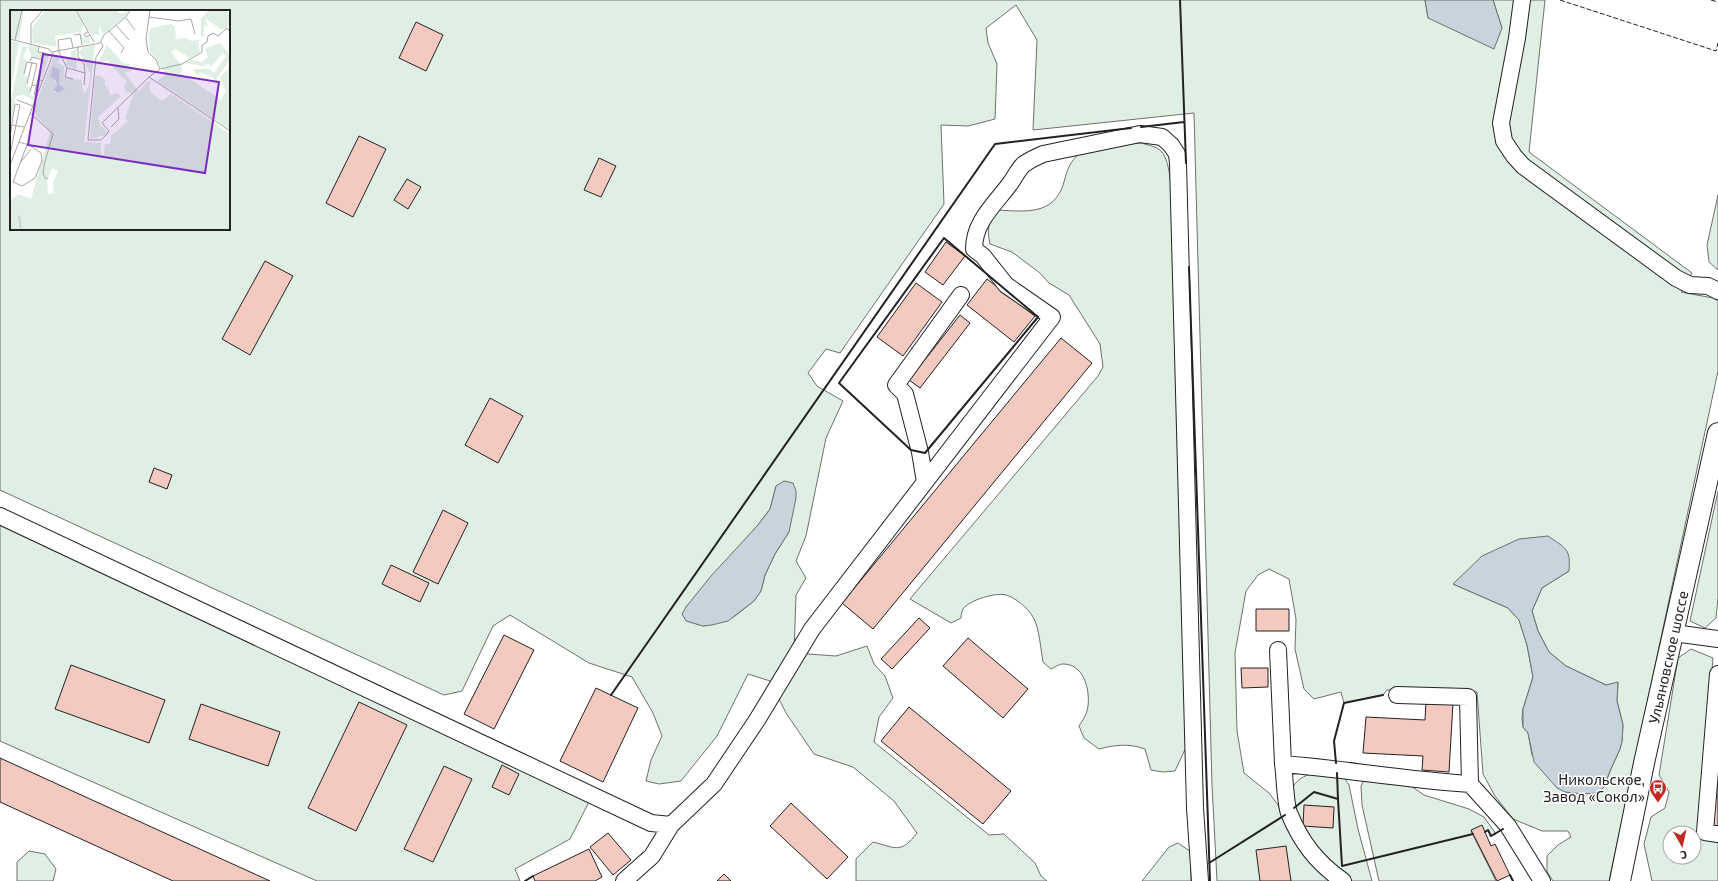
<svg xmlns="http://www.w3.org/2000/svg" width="1718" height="881" viewBox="0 0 1718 881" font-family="'Exo 2',sans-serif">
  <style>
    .green { fill: #e0efe3; stroke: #6f6f6f; fill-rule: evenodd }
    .water { fill: #c7d3dd; stroke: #6f6f6f }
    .building { fill: #f3c9c0; stroke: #222 }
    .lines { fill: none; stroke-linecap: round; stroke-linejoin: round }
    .minor-casing { stroke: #222; stroke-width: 18 }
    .major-casing { stroke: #222; stroke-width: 22 }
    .minor { stroke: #fff; stroke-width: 16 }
    .major { stroke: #fff; stroke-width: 20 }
    .fence { stroke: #222; stroke-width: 1; stroke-dasharray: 5 2; stroke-linecap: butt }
    .wall { stroke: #222; stroke-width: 2 }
    .labels { text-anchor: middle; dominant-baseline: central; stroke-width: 3; stroke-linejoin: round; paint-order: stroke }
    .street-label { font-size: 15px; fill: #222; stroke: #fff }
    .poi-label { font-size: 15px; fill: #222; stroke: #fff; text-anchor: end }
    .inset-river { fill: none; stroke: #c7d3dd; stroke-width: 2 }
    .inset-road { fill: none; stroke: #a7a7a7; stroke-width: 1 }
    .view { fill: #7b2cbf; fill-opacity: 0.15; stroke: #7b2cbf; stroke-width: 2 }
    .inset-edge { fill: none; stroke: #222; stroke-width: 2 }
  </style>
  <rect width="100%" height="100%" fill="#fff"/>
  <!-- green -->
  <path class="green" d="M0,0h1425l3,18 74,10 -9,-28h52l-16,152 163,121 -11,19 32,6 5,3v70l-109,510h-56l-6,-9v-16l11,-11 13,-8 -3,-6h-26l-29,-12 -18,-23 -12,-22 -6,-82 -20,-3 -70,1 -4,5 -39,8 -3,-11 -27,7 -10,-10 -9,-40 1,-30 -7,-40 -20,-10 -11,6 -12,16 -11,62 2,78 7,42 25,20 9,12 7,18 49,58h-117l-5,-96 -18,-672 -161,17 4,-90 -21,-35 -30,23 2,15 9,21 -2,55 -27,7 -27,-1 3,79 -104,149 -14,-4 -18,24 9,13 26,15 -17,37 -20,98 -10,25 10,17 -10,17 -2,58 42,3 31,-10 7,18 11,12 8,22 -14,19 -5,25 115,93 15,-1 31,29 6,13 6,5h-191v-22l17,-17c23,6 28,12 44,-9l-23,-32 -41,-34 -39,-13 -28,-41 -16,-32 -22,-7 -31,62 -36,45 -22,3 -13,-3 5,-21 11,-24 -9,-23 -21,-36 -43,-14 -79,-48 -17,11 -31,65 -18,4 -444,-205zM11,11h218v218h-218zM776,486l13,46 -14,22 -10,21 -4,16 -7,10 -19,15 -31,10 -17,-5 -1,-14 72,-82 12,-16zM1569,571l-27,17 -10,23 6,20 11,21 17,14 40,19 12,-2 -1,18 6,24 -1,16 -2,8 -10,22 -6,16 -22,7 -17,-2 -33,-37 -4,-22 -5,-6 -1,-9 1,-9 10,-32 -6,-32 -8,-25 -11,-12 -55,-24z
    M1141,143c6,2 15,3 20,8 11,12 10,45 11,62l17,528 -14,30 -12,1 -12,-2 -6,-21c-17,-6 -30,-4 -46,0l-15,-11 -5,-12c4,-6 8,-12 9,-20 2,-16 -4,-43 -26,-42 -3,0 -8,4 -11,5l-8,-7c-2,-11 -4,-36 -10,-45 -5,-9 -17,-19 -27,-22 -9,-3 -37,5 -43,14 -1,2 -2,6 -2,9l-10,5 -41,-24 188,-223 5,-9 -3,-23 -31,-49 -20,-12 -9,-10 -28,-21 -22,-8c-3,-13 -2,-22 5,-34 29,1 59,7 69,-28 3,-12 6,-21 16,-29 8,-6 49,-9 61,-10z
    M1718,195v75l-9,-8 -2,-17z
    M1718,491v107l-2,20 -11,10 -15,-7z
    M0,523l589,279 -19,37 -55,30 5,12h-203l-317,-140z
    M1691,649l22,9 -15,178 20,2v43h-66l-8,-37 7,-27 14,-9 4,-16 -10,-17 19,-117zM1670,833h24v24h-24z
    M1318,772l24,2 7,11 9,44 14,52h-21l-8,-5 -33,-32 -21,-50c7,-15 13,-18 29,-22z
    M1364,780l47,6 13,9 45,14 15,8 12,17 -5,2 -3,-6 -3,2 -14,-1 25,50h-117l-17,-76 -1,-19z
    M1178,843l13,9v29h-49l27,-34z
    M29,851l16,3 11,15 -3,12h-36v-19z"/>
  <!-- water -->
  <path class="water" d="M1425,0h68l9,28 -8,21 -66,-31z
    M784,481l9,2 3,8v7l-7,34 -14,22 -10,21 -4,16 -7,10 -26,20 -16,4 -9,1 -17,-5 -4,-7 4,-7 25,-31 47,-51 12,-16 6,-23z
    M1548,536c17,12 23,12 21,35l-27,17 -10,23 6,20 11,21 17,14 40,19 12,-3 -1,19 6,24 -1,16 -2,8 -10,22 -6,16 -6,6 -16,1 -17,-2 -8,-4 -23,-26 -6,-29 -5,-6v-18l10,-32 -6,-32 -8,-25 -11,-12 -55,-24 29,-28 37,-17z"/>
  <!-- building -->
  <path class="building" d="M416,22l27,13 -17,36 -27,-13z
    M359,136l27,13 -33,68 -27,-14z
    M599,158l17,8 -15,31 -17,-7z
    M407,179l14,8 -13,22 -14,-9z
    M946,242l19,14 -22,29 -18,-13z
    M265,261l28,15 -43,79 -28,-16z
    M987,279l48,37 -21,26 -47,-37z
    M916,283l26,19 -39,54 -26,-19z
    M960,315l10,8 -50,65 -11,-8z
    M1061,338l31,25 -219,266 -31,-26z
    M490,398l33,18 -25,47 -33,-18z
    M154,468l18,7 -5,14 -18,-7z
    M443,510l25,13 -30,61 -25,-12z
    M391,565l38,18 -9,19 -38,-18z
    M1256,609h33v22h-33z
    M919,618l11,10 -38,41 -11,-10z
    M504,635l30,15 -40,79 -30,-15z
    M968,638l60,51 -25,29 -60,-52z
    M71,665l94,35 -16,43 -94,-34z
    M1241,668h27v19l-26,1z
    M596,688l42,20 -35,74 -43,-21z
    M1426,701l27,2 -4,69 -27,-2 1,-14 -60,-3 3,-36 59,3z
    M359,702l48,23 -51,106 -48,-23z
    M201,704l79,28 -12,34 -79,-27z
    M909,707l102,84 -28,33 -102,-83z
    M1718,731v96l-8,-1z
    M0,758l270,123h-97l-173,-79z
    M502,765l17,9 -10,21 -17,-8z
    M444,766l28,13 -39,83 -29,-13z
    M791,803l57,54 -21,22 -57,-53z
    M1304,805l30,2 -1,21 -30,-2z
    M1482,825l9,21 4,-2 15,31 -13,6 -26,-51z
    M608,833l23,27 -18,15 -23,-28z
    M1286,846l5,35h-31l-4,-31z
    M589,849l13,28 -7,4h-60l-2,-5z
    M724,874l7,7h-14z"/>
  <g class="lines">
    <!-- minor casing -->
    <g class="minor-casing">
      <path id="minor" d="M1522,0l-5,38 -16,85 3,18 10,15 9,10 153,112 14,7 18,1 10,5
        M925,482l-5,-30 -15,-58 -9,-9 65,-90
        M0,516l651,307 20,2 43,-41 43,-64 55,-91 240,-312 -46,-32 -23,-29 -9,-7c0,-27 20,-44 35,-64 5,-6 9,-16 15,-21 6,-4 12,-7 19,-10l97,-20 22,3 9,8 6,9 1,10 17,644 5,73
        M1674,633l44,6
        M1278,650l5,114
        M1718,674l-13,158 13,2
        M1397,695l71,2 2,87 38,42 34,55
        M624,881l28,-25 19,-31
        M1343,881c-26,-18 -42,-39 -54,-68 -4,-11 -4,-36 -6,-49 62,5 124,16 187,20"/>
    </g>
    <!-- major casing -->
    <g class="major-casing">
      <g id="major">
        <path id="s1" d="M1620,881l24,-118 74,-330"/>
      </g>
    </g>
    <!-- minor -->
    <use href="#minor" class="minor"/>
    <!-- major -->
    <use href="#major" class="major"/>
    <!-- fence -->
    <path class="fence" d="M1560,0l156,51 2,-8
      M1711,0l7,2"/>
    <!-- wall -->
    <path class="wall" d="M1180,0l6,163
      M1141,127l43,-5
      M944,238l94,79 -113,136 -14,-3 -72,-67z
      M1189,267l21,614
      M611,695l384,-551 136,-16
      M1336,763l-2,-22 10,-38 39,-8
      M1337,773l1,26
      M1294,808l20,-16 24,7 4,67 131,-32
      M1485,832l3,-2 3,6 12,-7
      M1209,863l76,-48
      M1510,875l3,6
      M525,881l8,-5"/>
  </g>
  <!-- icons -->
  <defs>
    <g id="bus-pin" transform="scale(0.9)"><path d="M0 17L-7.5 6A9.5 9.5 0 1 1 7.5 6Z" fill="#c62828" stroke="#fff"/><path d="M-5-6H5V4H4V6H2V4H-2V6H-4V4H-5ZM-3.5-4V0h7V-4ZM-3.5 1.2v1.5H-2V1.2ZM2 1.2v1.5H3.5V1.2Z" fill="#fff"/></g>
  </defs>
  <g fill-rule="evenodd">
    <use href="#bus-pin" x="1658" y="788"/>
  </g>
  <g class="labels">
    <!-- street labels -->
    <g class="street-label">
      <text stroke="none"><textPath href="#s1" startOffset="229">Ульяновское шоссе</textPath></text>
    </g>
    <!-- poi labels -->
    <g class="poi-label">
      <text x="1645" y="779">Никольское,<tspan x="1645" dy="17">Завод «Сокол»</tspan></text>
    </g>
  </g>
  <!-- overview -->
  <g transform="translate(10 10)">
    <rect width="220" height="220" fill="#fff"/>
    <path d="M0,0h14l-5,30 -9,-2zM36,0h29l9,14 -3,6 1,8h8v5l-7,1 -4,-12 -24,4 2,11 -24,-4 -1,-14 4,-3 -4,1zM67,0h38l6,4 7,-4 -2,6 -20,16 -3,2 -4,-9v11l-5,-3 -1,4zM199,0h16l5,5v10l-8,5 -17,-12 3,8 -4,1v9l-3,1v-18zM161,14l4,3 1,12 9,-1 7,3 9,-2 -3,3 2,10 -10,6 -15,-9 -4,3 11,14 -1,7 40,27 5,-9 -6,-14 10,-10v63l-73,-49 9,-6 -16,-24 -1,-19 2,-4zM0,30l9,3 -9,50zM210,33l10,12v5l-13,18 -1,7 -3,-7 -11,-5 -6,1 -3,-5h16l5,4 12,-17 -3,-3 -12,14 -2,-3 -6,2 -18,-3 6,-3 11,2 6,-5 -3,-8zM18,35l9,2 1,5 11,3 -7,24 -2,-2 4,-18 -13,-3zM85,35l-11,97 17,1v13l3,-2 1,-10h5l1,-8 17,-15 -3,-3 9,-25 -8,-1 -2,-5 3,-5 -20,-22 -11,6 11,-21 16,18 7,1 1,7 -7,1 13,18 2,1 9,-10 3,1 -2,4 2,7 11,8 9,-7 59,40v96h-219l-1,-29 8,-7 13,5 19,-67 -17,-20 21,-57h5l1,5 -3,2 7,5v11l17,2 3,14 5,-8 1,-13 -11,-21 4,-5zM43,56l7,4 -1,14 6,5 -10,4 -2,-3 4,-5 -7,-11zM42,158l6,3 -5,12 1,10 -6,1 -1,-13zM12,36l5,1 -4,12 4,1 -3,16 4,1 -2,9 5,1 -1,8 5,1 4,-15 2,1 -7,18 -11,-5 -7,1 -6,32v-22zM67,39l-1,4 1,17 -10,-4 -2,-3h2l-1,-6h5v-6zM88,65l7,4v7l3,2 2,7 7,-2 4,3 -23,21 2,8 7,7 -1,3 -16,4 5,-62z" fill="#e0efe3" fill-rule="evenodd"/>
    <path d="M43,56l7,4 -1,14 6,5 -7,4 -5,-3 4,-5 -1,-4 -6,-5z" fill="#c7d3dd"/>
    <path class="inset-river" d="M9,206l2,14"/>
    <path class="inset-road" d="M66,0l18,32M139,7l30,4 12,-2 4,15M116,8l9,12M106,15l13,15M99,21l15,17 -3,5M78,22l-4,2 2,3 4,-2M64,25l6,-1 2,11M0,29l39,10 4,5 -43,111M5,30l7,-30M91,32l2,4 -7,11 -8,83h13l6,-6 2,-3 -7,-8 47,-46 81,54M21,34v-20l12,-14M29,36l-1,6 7,1M48,40l9,18 -2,9 8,2M49,40l-1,-10 13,-2 2,10M42,42l48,-9 4,-8 22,-18 4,-7M20,51l2,-4 11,3 -5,19 5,2M57,58l18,5 -1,-9 -6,-7v-11M150,59l22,-5 20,-12v-7l5,-3 1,-6 5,-3 5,3 9,-8 3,4M14,64l3,-12 10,2 -5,21M139,67l11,-8 -4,-9 -8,-8 -2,-13 4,-29M17,74l5,-22M74,75l1,-12M20,82l2,-7 5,1M24,85l4,-16M7,90l16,6M20,103l23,21 -9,31 -1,9 3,5 2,-1M2,115l12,2M101,117l8,-8 -1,-11M0,127l5,-33 5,1 -10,50M9,132l10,3 12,8 1,8 -7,17 -13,8 -9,-4 14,-37M10,153l11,-14"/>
    <path class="view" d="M33,44l176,28 -14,91 -177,-28z"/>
    <rect width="220" height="220" class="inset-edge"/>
  </g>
  <!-- north arrow -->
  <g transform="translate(1682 845) rotate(171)"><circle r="19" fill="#ffffff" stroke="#a7a7a7"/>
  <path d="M0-3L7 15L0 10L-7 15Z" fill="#c62828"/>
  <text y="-6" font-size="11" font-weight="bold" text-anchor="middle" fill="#222222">С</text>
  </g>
</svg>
